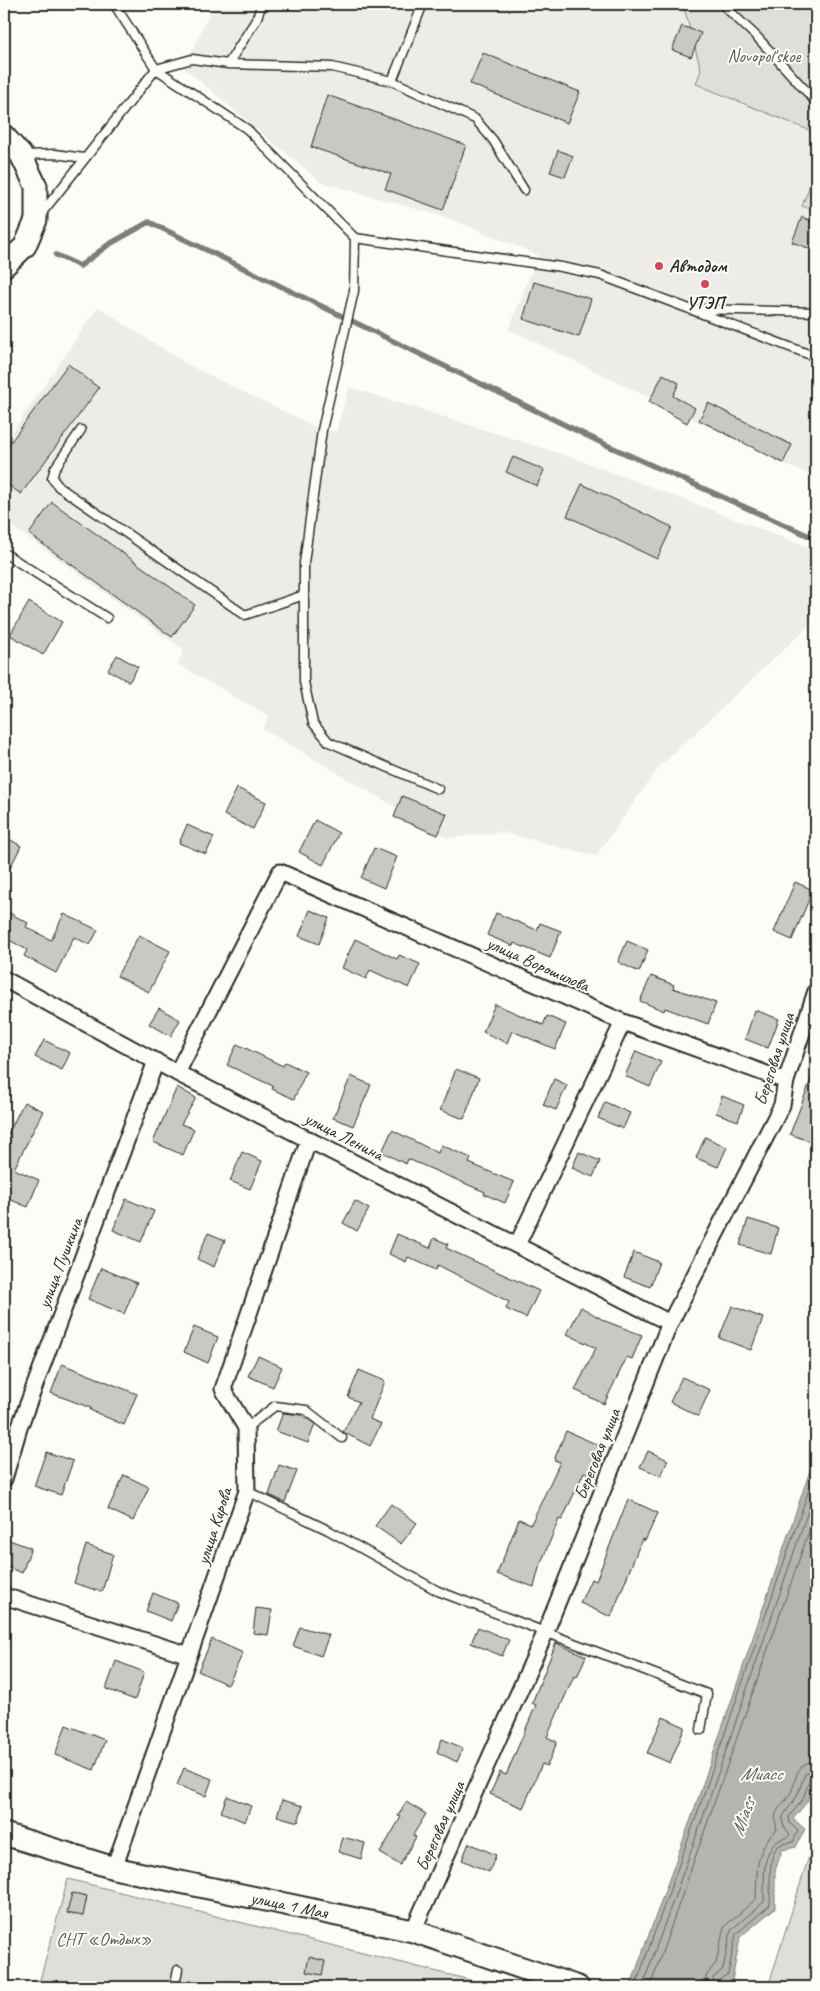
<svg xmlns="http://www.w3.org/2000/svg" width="820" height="1991" viewBox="0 0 820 1991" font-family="Caveat,sans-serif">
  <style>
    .built { fill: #edece8 }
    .green { fill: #dfdeda; stroke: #858482 }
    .water { fill: #b5b4b1; stroke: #7e7d7b }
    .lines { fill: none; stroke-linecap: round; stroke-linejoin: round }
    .shore { stroke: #626261; stroke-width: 1 }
    .stream { stroke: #7e7d7b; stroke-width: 5.5 }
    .building { fill: #c9c8c4; stroke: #2b2b2b }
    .lane-casing { stroke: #2b2b2b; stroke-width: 11 }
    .street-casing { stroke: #2b2b2b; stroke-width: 19 }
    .secondary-casing { stroke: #2b2b2b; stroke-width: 25 }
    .lane { stroke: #fdfcf7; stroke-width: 8 }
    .street { stroke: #fdfcf7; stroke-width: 15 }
    .secondary { stroke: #fdfcf7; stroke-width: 21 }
    .poi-dot { fill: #d1495b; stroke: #fdfcf7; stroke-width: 2 }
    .labels { text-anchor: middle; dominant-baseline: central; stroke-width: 4; stroke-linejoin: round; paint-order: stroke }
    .park-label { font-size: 18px; fill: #585857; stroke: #fdfcf7 }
    .poi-label { font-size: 18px; font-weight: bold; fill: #2b2b2b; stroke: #fdfcf7; text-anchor: start }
    .street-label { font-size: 18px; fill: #2b2b2b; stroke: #fdfcf7 }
    .water-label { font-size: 19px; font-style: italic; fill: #5b5b5a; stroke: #fdfcf7 }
  </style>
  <rect width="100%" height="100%" fill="#fdfcf7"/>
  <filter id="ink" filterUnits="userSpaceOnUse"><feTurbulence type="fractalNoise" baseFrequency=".02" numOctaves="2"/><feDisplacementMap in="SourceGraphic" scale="10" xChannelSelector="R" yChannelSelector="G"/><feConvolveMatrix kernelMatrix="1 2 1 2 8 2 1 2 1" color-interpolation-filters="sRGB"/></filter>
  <g filter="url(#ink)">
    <!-- built -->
    <path class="built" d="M214,4h454l49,21 -21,59 120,49v36l-14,36 14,6v266l-25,-10 -282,-138 29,-74 -90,-37 -127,-36 -137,-114z
      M98,307l88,57 136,66 14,2 13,-45 228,72 239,91v69l-157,148 -63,89 -95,-24 -53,6 -185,-109 6,-13 -92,-52 7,-14 -180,-130v-76z"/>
    <!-- green -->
    <path class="green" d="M668,4h148v129l-120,-49 5,-14 -16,-59z
      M816,169v42l-14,-5z
      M816,1834v153h-48z
      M68,1879l430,108h-460z"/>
    <!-- water -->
    <path class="water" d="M816,1453v320l-9,29 -14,17 12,10 -9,18 -14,3 -7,21v37l-35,29 -8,44h-9l3,6h-96l62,-171z"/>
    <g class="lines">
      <!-- shore -->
      <path class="shore" d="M635,1987l61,-170 120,-348
        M642,1987l60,-167 114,-332
        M650,1987l166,-476
        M706,1987v-11l10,-13 8,-36 32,-28c1,-26 -1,-52 21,-69 -6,-22 5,-21 14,-38 6,-14 5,-30 25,-31
        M714,1987l-1,-9 10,-9 8,-39 33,-28c1,-23 -5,-59 24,-65l2,-3 -7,-9v-9l14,-20 8,-22 11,-5
        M721,1987l-2,-7 9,-6 8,-40 34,-29c1,-14 -3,-49 8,-59 4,-3 11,-3 15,-4l5,-11 -8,-8 -1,-6 14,-18 7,-21 6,-3"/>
      <!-- stream -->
      <path class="stream" d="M56,255l24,11 28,-21 41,-23 453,221 214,96"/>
    </g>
    <!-- building -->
    <path class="building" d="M682,26l19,7 -10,24 -19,-7z
      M483,53l97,39 -13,31 -97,-39z
      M327,95l139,50 -23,65 -58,-21 6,-15 -80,-27z
      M558,150l15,6 -8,21 -15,-5z
      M802,217l14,6v28l-24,-9z
      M534,282l57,17 -12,38 -56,-18z
      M68,364l31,24 -78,106 -17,-12v-31z
      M663,374l16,9 -6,13 22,12 -8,15 -38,-21z
      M708,403l84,42 -9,18 -84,-43z
      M513,457l31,13 -7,16 -31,-14z
      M582,484l90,43 -15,32 -90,-43z
      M52,502l143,103 -23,32 -143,-103z
      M29,602l33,20 -19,33 -33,-20z
      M117,655l21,12 -9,15 -21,-12z
      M237,788l29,14 -13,27 -29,-14z
      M402,796l45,18 -9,21 -44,-18z
      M315,820l24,13 -16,32 -24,-13z
      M187,825l27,12 -8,17 -27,-11z
      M4,836l17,10 -17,34z
      M374,848l23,9 -13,31 -23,-10z
      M795,882l18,8 -21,50 -18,-8z
      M4,910l24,13 -2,4 25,13 13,-26 34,16 -8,15 -16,-8 -18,36 -32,-17 3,-6 -23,-13z
      M310,910l19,8 -10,26 -20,-8z
      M496,913l41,17 3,-7 21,8 -11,27 -36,-15 -1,3 -26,-11z
      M139,935l31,16 -21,41 -32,-16z
      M355,939l42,20 2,-4 21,9 -11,24 -39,-18 -4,9 -24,-11z
      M627,941l21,9 -9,22 -21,-10z
      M651,976l23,9 -1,3 43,15 -8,21 -43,-16 -1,3 -24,-10z
      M495,1004l48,21 4,-9 19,8 -11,25 -43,-18 -5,12 -24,-11z
      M159,1008l21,12 -9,16 -22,-12z
      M755,1010l24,9 -11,29 -23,-9z
      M44,1040l26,13 -8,17 -27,-13z
      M237,1044l46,22 2,-4 21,10 -12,27 -22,-10 1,-3 -46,-21z
      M636,1051l25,11 -11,25 -25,-11z
      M456,1069l23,9 -15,41 -24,-9z
      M815,1069l1,60 -5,13 -21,-8z
      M351,1076l20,9 -18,41 -20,-8z
      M554,1079l13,6 -11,25 -13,-5z
      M177,1087l19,11 -15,26 13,5 -11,26 -30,-13z
      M722,1096l22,9 -6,16 -22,-8z
      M24,1102l19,9 -29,58 25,11 -11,27 -24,-10v-55z
      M605,1102l25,11 -7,16 -25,-11z
      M392,1130l46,23 3,-8 30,13 -2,5 45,19 -9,21 -21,-9 1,-2 -77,-33 -2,5 -24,-12z
      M705,1137l22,10 -9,20 -22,-9z
      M242,1152l20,9 -12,28 -20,-8z
      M579,1152l21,9 -7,16 -21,-9z
      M126,1199l28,12 -13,31 -28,-12z
      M355,1201l14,8 -12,22 -14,-8z
      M748,1219l30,9 -7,26 -31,-9z
      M208,1233l17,7 -11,27 -17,-8z
      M397,1234l33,14 4,-10 14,6 -2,4 93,43 -13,27 -20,-9 3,-7 -71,-37 -2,5 -28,-13 -2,5 -17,-8z
      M634,1252l25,10 -9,25 -26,-10z
      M101,1268l36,15 -13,31 -36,-15z
      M732,1306l31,12 -12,32 -32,-12z
      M581,1307l24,14 37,14 -10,24 -5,-2 -23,47 -29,-14 21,-42 -29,-14z
      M194,1327l24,10 -10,26 -24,-11z
      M258,1356l24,11 -9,20 -25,-11z
      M62,1364l75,30 -13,31 -34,-15 1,-2 -40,-15z
      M359,1370l26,11 -15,38 11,5 -11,22 -27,-14 16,-30 -11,-5z
      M682,1377l28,13 -12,26 -28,-14z
      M283,1413l18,2 14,9 -7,19 -32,-12z
      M566,1431l37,16 -11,28 -8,-3 -22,48 -3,-1 -20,49 -5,19 -37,-13 22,-55 12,5 29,-62 -6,-2z
      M648,1451l20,9 -7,16 -21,-9z
      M46,1452l27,9 -12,34 -27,-9z
      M279,1465l18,6 -12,31 -16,-7z
      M124,1475l25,12 -16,34 -25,-12z
      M628,1499l30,14 -13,28 -3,-2 -31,78 -31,-14 11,-24 5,2z
      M391,1504l26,19 -16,21 -26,-18z
      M4,1538l27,10 -9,25 -18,-7z
      M86,1545l27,9 -11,38 -28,-9z
      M153,1593l25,10 -7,18 -25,-10z
      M256,1608l16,2 -4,25 -15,-2z
      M300,1627l29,8 -8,21 -28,-10z
      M478,1627l31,13 -7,16 -31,-13z
      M212,1639l31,14 -15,32 -30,-14z
      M556,1643l30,13 -9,21 -3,-1 -27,61 10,5 -10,24 -5,-2 -19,44 -33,-14 10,-22 6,3 30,-70 -4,-2z
      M116,1661l28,11 -9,28 -29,-11z
      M663,1717l22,10 -15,36 -23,-10z
      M66,1725l39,15 -11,30 -39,-15z
      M442,1739l21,9 -6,14 -20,-10z
      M184,1768l28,11 -6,17 -29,-11z
      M227,1796l24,10 -6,16 -24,-10z
      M282,1800l21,6 -5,16 -21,-6z
      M406,1802l20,12 -13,21 3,2 -16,28 -20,-12 21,-36 -3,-1z
      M343,1837l22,6 -4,16 -22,-7z
      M469,1843l27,12 -7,17 -27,-12z
      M72,1893l15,3 -4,20 -16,-3z
      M309,1957l16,4 -3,14 -16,-3z"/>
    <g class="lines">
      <!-- lane casing -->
      <g class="lane-casing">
        <path id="lane" d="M114,4l42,65 91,60 108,109 206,29 39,8 216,82
          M722,4l35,33 59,65
          M228,64l28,-44 6,-16
          M392,81l31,-77
          M24,155l31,-1 29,4
          M41,214l115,-145 36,-10 36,5 104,3 60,14 83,38 18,21 31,50
          M355,238l-1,53 -32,139 -18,133v119l9,41 16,19 109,47
          M695,309l121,3
          M81,430l-26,38 -3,10 7,9 186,128 59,-20
          M4,553l103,65
          M246,1428l29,-22 31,4 36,28
          M247,1491l81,39 110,61 269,103 -6,36
          M174,1987l4,-17"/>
      </g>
      <!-- street casing -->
      <g class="street-casing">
        <path id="street" d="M4,979l173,94 493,250
          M177,1073l103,-201 343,150 163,59
          M517,1245l106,-223
          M4,1479l15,-51 137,-367
          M4,1596l185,59
          M114,1868l133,-377 -1,-63 -23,-39 86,-250
          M413,1931l133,-300 124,-308 112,-218 4,-24 30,-90"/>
      </g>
      <!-- secondary casing -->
      <g class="secondary-casing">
        <g id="secondary">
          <path d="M4,136l17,19 15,31v34l-11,26 -21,20"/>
          <path id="s1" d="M4,1834l110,34 299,63 165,56"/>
        </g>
      </g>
      <!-- lane -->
      <use href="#lane" class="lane"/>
      <!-- street -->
      <use href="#street" class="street"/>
      <!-- secondary -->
      <use href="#secondary" class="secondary"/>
    </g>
  </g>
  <!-- markers -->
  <g class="poi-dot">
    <circle cx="659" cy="266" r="5"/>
    <circle cx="705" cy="284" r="5"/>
  </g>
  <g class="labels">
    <!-- park labels -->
    <g class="park-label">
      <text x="764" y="56">Novopol'skoe</text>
      <text x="104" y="1939">СНТ «Отдых»</text>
    </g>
    <!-- poi labels -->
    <g class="poi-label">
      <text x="669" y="266">Автодом</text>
      <text x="705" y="303" text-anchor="middle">УТЭП</text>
    </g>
    <!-- street labels -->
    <g class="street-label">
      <text transform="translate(538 964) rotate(24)">улица Ворошилова</text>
      <text transform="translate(774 1059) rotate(-72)">Береговая улица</text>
      <text transform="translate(344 1136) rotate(27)">улица Ленина</text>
      <text transform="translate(60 1263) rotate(-69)">улица Пушкина</text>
      <text transform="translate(597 1454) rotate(-68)">Береговая улица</text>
      <text transform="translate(214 1526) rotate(-72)">улица Кирова</text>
      <text transform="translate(440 1826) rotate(-66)">Береговая улица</text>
      <text stroke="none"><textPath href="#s1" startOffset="294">улица 1 Мая</textPath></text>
    </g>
    <!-- water labels -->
    <g class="water-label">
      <text x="761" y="1774">Миасс</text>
      <text transform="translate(743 1817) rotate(-70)">Miass</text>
    </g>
  </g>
  <!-- margin -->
  <rect width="820" height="1991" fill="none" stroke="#fdfcf7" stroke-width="20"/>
  <rect x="10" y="10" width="800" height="1971" fill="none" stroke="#2b2b2b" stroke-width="2" filter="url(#ink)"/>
</svg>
